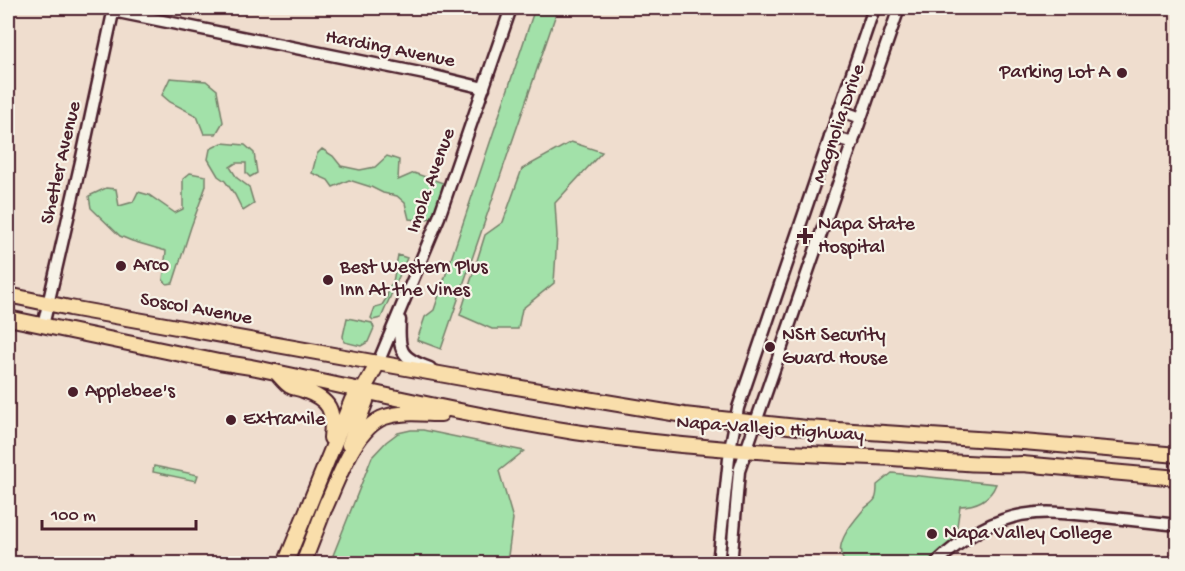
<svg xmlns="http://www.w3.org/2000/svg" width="1185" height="571" viewBox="0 0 1185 571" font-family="'Gochi Hand',sans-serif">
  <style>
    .green { fill: #a2e1a9; stroke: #76806a; stroke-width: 1.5 }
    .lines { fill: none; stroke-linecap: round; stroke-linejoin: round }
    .minor-casing { stroke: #4a1f2b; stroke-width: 15 }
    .major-casing { stroke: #4a1f2b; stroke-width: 18 }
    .minor { stroke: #f7f3e8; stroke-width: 10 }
    .major { stroke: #f9deab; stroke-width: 14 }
    .poi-dot { fill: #4a1f2b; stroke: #f7f3e8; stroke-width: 2 }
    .labels { text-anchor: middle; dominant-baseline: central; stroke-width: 4.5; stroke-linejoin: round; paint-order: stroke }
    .street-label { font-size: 20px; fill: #4a1f2b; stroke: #f7f3e8 }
    .poi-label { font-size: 20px; fill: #4a1f2b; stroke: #f7f3e8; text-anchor: start }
  </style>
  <rect width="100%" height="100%" fill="#efddce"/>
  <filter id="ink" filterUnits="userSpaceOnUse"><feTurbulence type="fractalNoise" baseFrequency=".0167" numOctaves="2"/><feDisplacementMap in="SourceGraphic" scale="12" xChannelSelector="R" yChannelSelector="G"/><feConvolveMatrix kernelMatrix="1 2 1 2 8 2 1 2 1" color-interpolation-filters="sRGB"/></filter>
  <g filter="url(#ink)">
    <!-- green -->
    <path class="green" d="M535,8h10l12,3 -116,338 -24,-9 8,-23 9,-7z
      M170,78l36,3 11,9 6,32 -7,12h-12l-7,-18 -27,-14 -8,-7z
      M571,142l31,10 -47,51 2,33 -3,47 -32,26 -4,20h-26l-32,-14 25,-80 18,-13 19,-53z
      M222,143l23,2 9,8 3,20 -7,4 -4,-4v-10h-10l-6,4 7,11 12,9 5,17 -11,7 -8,-16 -10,-14 -7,-5 -10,-17 2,-10z
      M322,149l11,7 8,10 19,4 15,-3 12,-11 12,4 -1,20 16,-7 29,10 -3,19 -9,16 -12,2 -10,-1 -4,-16 -8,-7 -14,-3 -12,-6 -22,-7 -16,7 -5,-7 -16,-7 5,-19z
      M190,173l16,3v10l-15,41 -18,56 -6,1 -4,-4 3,-29 -34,-10 -12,-5 -29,-28 -2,-12 17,-8 10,1 3,17 14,-4 5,-10 11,3 26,18 8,-4v-30z
      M398,255l9,3 -26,60 -8,2 -2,-2 4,-11 7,-2 5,-8 2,-10 4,-5z
      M347,318l25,5 2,5 -6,14 -7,4 -17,-4 -1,-6z
      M411,430h12l101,21 -25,20 14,48 -6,44h-177l42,-106 14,-15 12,-9z
      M154,466l44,9 -2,6 -43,-9z
      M892,473l104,11c-6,16 -21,22 -36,22l-6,41 -19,16h-89c-16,-16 7,-41 18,-54 3,-3 9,-6 11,-10 2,-3 2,-10 2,-14z"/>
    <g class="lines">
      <!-- minor casing -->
      <g class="minor-casing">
        <path id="minor" d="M113,11l317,64 54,13
          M839,110l22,8
          M830,136l23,7
          M400,320c-2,30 0,38 30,48
          M43,326l39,-169 32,-149
          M378,363l61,-146 72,-209
          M718,564l12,-115 8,-41 136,-400
          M730,564l2,-10 7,-83 160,-463
          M935,564c28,-27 61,-48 101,-51 19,-2 40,1 59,3 28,3 55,6 83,9"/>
      </g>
      <!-- major casing -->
      <g class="major-casing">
        <path id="major" d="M8,295l62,13 392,70 222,37 123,13 216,14 155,13
          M8,318l211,44 32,5c108,22 215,48 324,65 99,15 198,21 298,25 50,2 99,9 149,7l156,14
          M276,372c4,4 9,11 14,14 3,2 9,2 13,4 28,10 31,20 28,48
          M349,445l17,-44v-4l-3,-7
          M325,508c12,-26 31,-82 60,-91 18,-6 38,-3 56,-3
          M285,564l67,-164 3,-4 8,-6 15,-27
          M303,564l24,-62"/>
      </g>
      <!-- minor -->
      <use href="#minor" class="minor"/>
      <!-- major -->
      <use href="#major" class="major"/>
    </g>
  </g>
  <!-- markers -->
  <g class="poi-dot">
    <circle cx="1122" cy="73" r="6"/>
    <path d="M802 227h6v6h6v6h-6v6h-6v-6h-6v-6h6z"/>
    <circle cx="121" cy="266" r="6"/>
    <circle cx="328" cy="280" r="6"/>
    <circle cx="770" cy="347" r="6"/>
    <circle cx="73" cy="392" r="6"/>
    <circle cx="231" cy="420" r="6"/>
    <circle cx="932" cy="534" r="6"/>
  </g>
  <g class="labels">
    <!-- street labels -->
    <g class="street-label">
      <text transform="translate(390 50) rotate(11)">Harding Avenue</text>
      <text transform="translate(840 124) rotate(-71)">Magnolia Drive</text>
      <text transform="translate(62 163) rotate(-77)">Shetler Avenue</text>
      <text transform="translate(432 181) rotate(-70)">Imola Avenue</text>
      <text transform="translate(196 310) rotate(10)">Soscol Avenue</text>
      <text transform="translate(770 430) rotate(4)">Napa-Vallejo Highway</text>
    </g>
    <!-- poi labels -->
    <g class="poi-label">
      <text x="1110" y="73" text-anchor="end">Parking Lot A</text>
      <text x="818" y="225">Napa State<tspan x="818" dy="23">Hospital</tspan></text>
      <text x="133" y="266">Arco</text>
      <text x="340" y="268">Best Western Plus<tspan x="340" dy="23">Inn At the Vines</tspan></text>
      <text x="782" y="336">NSH Security<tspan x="782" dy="23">Guard House</tspan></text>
      <text x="85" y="392">Applebee's</text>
      <text x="243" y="420">ExtraMile</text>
      <text x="944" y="534">Napa Valley College</text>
    </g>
  </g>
  <!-- margin -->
  <rect width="1185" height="571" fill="none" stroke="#f7f3e8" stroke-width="30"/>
  <rect x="15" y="15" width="1155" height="541" fill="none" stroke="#4a1f2b" stroke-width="2" filter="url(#ink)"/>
  <!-- scale -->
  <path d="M42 520v9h154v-9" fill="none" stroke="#4a1f2b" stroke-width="3"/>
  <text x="51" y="520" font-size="18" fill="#4a1f2b" stroke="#f7f3e8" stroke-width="4.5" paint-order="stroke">100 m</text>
</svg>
